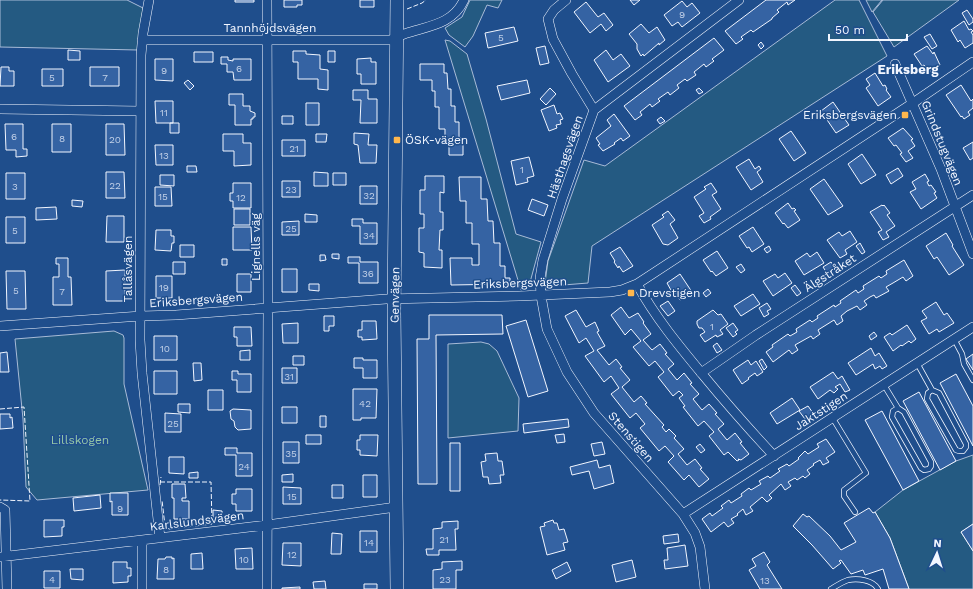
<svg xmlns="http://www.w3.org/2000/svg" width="973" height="589" viewBox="0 0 973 589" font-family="'Work Sans',sans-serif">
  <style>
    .green { fill: #245a82; stroke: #a8bbd7 }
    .building { fill: #3563a3; stroke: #f2f6ff }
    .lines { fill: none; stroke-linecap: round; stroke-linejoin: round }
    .lane-casing { stroke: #f2f6ff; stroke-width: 6 }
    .street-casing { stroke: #f2f6ff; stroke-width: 10 }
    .secondary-casing { stroke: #f2f6ff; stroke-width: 14 }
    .lane { stroke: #1f4e8c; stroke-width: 4.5 }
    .street { stroke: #1f4e8c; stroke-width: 9 }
    .secondary { stroke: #1f4e8c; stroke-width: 13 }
    .fence { stroke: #f2f6ff; stroke-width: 1; stroke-dasharray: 5 2; stroke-linecap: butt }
    .poi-dot { fill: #ffb74d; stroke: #1f4e8c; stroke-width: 1.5 }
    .labels { text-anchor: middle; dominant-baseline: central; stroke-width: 3; stroke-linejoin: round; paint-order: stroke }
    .number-label { font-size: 10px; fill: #c3d1e8 }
    .street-label { font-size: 12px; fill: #f2f6ff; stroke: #1f4e8c }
    .poi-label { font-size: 12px; fill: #f2f6ff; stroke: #1f4e8c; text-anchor: start }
    .park-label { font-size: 12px; fill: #97c8a6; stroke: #1f4e8c }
    .neighbourhood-label { font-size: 13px; font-weight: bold; fill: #f2f6ff; stroke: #1f4e8c }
  </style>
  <rect width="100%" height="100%" fill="#1f4e8c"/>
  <!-- green -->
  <path class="green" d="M0,0h127l16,8 -5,42 -138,-3z
    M470,0h32l-4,8 -11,-3 -14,31 -8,11 -16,-12 -4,-7 17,-11z
    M835,0h24l28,56 -295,190 -4,37 -37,3 -6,-3 3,-22 36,-101 21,6z
    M866,0h16l-10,12z
    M883,0h76l-65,47 -21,-35z
    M445,40l5,1 17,13 19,65 30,115 25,8 -12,44 -8,4z
    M114,331l9,4 1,3v46l24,106 -111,10 -11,-13 -3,-68 -8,-80z
    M481,342l8,2 8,7 22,47 -1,33 -70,7v-94z
    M973,455v69l-12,8 12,19v38h-64l-19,-51 -15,-26 28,-22 53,-29z"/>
  <!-- building -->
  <path class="building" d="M235,0h19v2h-19z
    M284,0h18v5h-5v2h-13z
    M360,0h14v7h-14z
    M630,0h10l-6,5z
    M766,0h29l-7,5 -1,-3 -10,8 2,2 -7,6v1l-19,13 -2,-2 -10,7 2,2 -7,5 -11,-13z
    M682,1l5,6 5,-4 8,10 -18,14 -4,-5 -6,4 -8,-11z
    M586,2l12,15 6,-4 9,12 -7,6 -5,-7 -11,9 -16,-21z
    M967,10l6,9v3l-4,3 -7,-12z
    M964,21l5,9 2,-1 2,2 -2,1 2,3v8l-8,5 -5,-8 -2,2 -7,-12z
    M641,24l8,9 8,-6 8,13 -6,5v-2l-15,13 -1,-2 -2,2 -4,-7v-5l-8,-10z
    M514,27l4,14 -30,7 -3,-15z
    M930,34l7,12 -5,3 -8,-12z
    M714,38l10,12 -12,9 2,2 -8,6 -2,-3 -10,8 2,3 -9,6 -2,-2 -8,6 2,3 -9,7 -2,-3 -10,7 2,2 -8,6 -2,-3 -10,8 2,3 -7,5 -11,-14z
    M761,42l3,4 -3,3 -3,-4z
    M545,46l4,17 -9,2 -4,-17z
    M927,46l6,8 1,-2 6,13 -11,7 -5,-7 -2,1 -8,-12z
    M68,50l12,1v9h-12z
    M606,50l7,10 8,-6 9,12 -22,16 -14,-22z
    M293,51h13v3l14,1v14l8,1v20l-10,-1v-10h-20v-17h-5z
    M328,51h7v11h-7z
    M194,52h19v10h-19z
    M221,57h7v3l5,1v-2h18v21h-17l-1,-8h-6v-8h-6z
    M371,58v4h5v22h-15v-10h-4v-15z
    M155,59h18v22l-18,-1z
    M420,64h24v9h3l1,16h3v17h4v16h4v16h4v17h-14v-15h-4v-11h-6v-22h-4v-16h-3v-11h-12z
    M1,67h8v4h5v15h-14z
    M90,67h29v19h-29z
    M42,69h21v17h-21z
    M875,73l8,13 2,-1 2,4 -1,1 5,7 -13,9 -12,-18 4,-3 -4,-6z
    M188,80l6,6 -4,4 -6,-7z
    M527,80l3,13 -29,7 -4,-14z
    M961,85l10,16 2,-2v9l-5,4 2,3 -6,4 -2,-3 -1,1 -15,-22z
    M550,88l6,6 -10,11 -6,-6z
    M699,88l4,4 -4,2 -3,-4z
    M353,90h15v9h9v24h-17l1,-23h-8z
    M229,94h14v12h7v5l5,2v4h-2v2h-2v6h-16v-20h-6z
    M155,101h18v22h-17z
    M833,102l16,23 -13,8 -15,-22z
    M306,103h13v22h-13z
    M554,105l3,9 3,-1 3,6 -3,1 1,4 -5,1 1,3 -8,3 -8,-21z
    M614,114l16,22 -7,5 -2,-3 -7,5 1,1 -12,7 -5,-6 2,-1 -4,-6 15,-12 -4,-6z
    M282,116h11v8h-11z
    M661,117l4,4 -5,3 -3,-4z
    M170,123h9v10h-9z
    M5,124h18v25h4v7l-11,1v-7h-10z
    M52,124h19v28h-19z
    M106,124h18l1,31h-19z
    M903,128l10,11 -2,1 4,6 -7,5 5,7 -7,4 -6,-8 2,-1 -6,-8 -2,1 -6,-8z
    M791,131l15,22 -12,8 -15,-22z
    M354,133l15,1 -1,11h9l-1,18h-16l-2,-18 -4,-1z
    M223,134h20v9h8v22l-17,1v-15h-11z
    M316,134h11l-1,8h-10z
    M282,140h23v16h-23z
    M973,142v16l-3,2 -7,-12z
    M155,145h18v20h-17z
    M862,154l14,21 -15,9 -13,-20z
    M529,157l5,19 -7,2 1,4 -12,3 -5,-24z
    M749,159l6,10 4,-3 2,3 -4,3 6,10 -12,8 -15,-23z
    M187,166h9l1,6h-10z
    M898,168l5,8 -12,8 -5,-9z
    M106,172h18l1,26h-19z
    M314,172l14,1v13h-14z
    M6,173h19v26h-19z
    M333,173h13v12h-13z
    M925,174l4,7 -2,1 2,4 2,-1 5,7 -2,1 3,5 -16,11 -11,-17 6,-3 -4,-7z
    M160,175h14v11l-14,-1z
    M425,176h19v17l-4,-1v20h3v18h-3l-1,20h3v18l-18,-1v-14l-5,-1v-24h5v-14h-4v-24h5z
    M459,177h22v22h6l1,22h5l1,22h6v23h5v12h5v6l-59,1 -1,-27h22v7h7v-21h-7v-21h-6v-22h-6z
    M824,179l19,27 -15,9 -18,-26z
    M282,181h18v16h-18z
    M233,183h18v25h-18v-7h-3v-8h3z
    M711,183l6,9 -5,3 9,14 -11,8 1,2 -7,4 -5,-7 5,-3 -10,-16 12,-8 -2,-2z
    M360,186h17v18h-17z
    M155,187h16l1,19h-17z
    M532,199l16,6 -4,11 -16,-6z
    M72,200l11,1 -1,6 -10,-1z
    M788,203l4,6 2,-1 2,2 -2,1 6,9 -12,8 -4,-5 -1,1 -8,-11z
    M882,205l1,1 1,-1 6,8 -3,2 8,11 -9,6 3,5 -6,3 -5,-8 4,-2 -12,-18z
    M56,207l1,12 -21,1v-12z
    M234,209h16v16h-16z
    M668,211l7,9 -5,4 8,14 -10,7 -5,-1 -11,-19 12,-8 -2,-2z
    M305,214l12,1v7h-12z
    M107,216h17v26h-18z
    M6,217h19v26h-19z
    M352,219h11v4h14v21h-17v-18h-8z
    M299,221v14h-17v-13z
    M233,227h18l1,23h-19z
    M753,227l11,17 -12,8 -3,-5 -2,1 -8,-12z
    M156,230h15v6h3v7h-2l-1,8 -16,-1z
    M850,231l7,11 -12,8 2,4 -7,4 -13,-18 12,-8 3,4z
    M946,233l7,12 -1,1 12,19 -15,10 -12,-18 -3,2 -8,-13z
    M860,243l5,9 -3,2 -6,-8z
    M180,245h14v12h-14z
    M769,246l2,4 -4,3 -3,-4z
    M620,247l13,19 -10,6 -4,-6 -1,2 -4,-6 1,-1 -5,-8z
    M717,251l11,17 -12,8 -4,-5 -1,1 -8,-12z
    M817,252l7,11 -20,12 -9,-14 12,-8 3,4z
    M332,254h7v5l-7,-1z
    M320,255h5l1,5 -6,1z
    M348,257h12v5h18v21h-19v-20h-11z
    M56,258h12v19h3l1,28h-19v-28h6v-13h-3z
    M222,259h5v6h-5z
    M904,260l9,16 -7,5 -3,-4 -10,6 -7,4 3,4 -13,7 -2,-3 -4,2 -6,4 3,4 -7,5 -3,-4 -10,5 -6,5 2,5 -6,4 -3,-5 -16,10 2,4 -7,5 -2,-3 -16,9 3,5 -6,4 -3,-4 -16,12 -7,-10 7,-5 -1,-2 16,-11 2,2 7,-4 -1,-3 14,-9 2,2 6,-4 -1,-2 17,-11 1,2 6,-4 -1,-2 16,-11 2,3 6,-4 -1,-3 16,-10 2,2 6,-4 -1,-3z
    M173,262h12v12h-12z
    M831,262l4,6 -4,2 2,3 -4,3 -6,-9z
    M741,264l4,6 -4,3 -5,-6z
    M282,269h15v23h-15z
    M125,270v31h-19v-30z
    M6,271h19l1,38h-19z
    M785,273l7,10 -19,13 -10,-15 12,-7 3,4z
    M237,274h14v18h-14z
    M680,274l12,18 -12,8 -6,-10 -2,2 -5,-9z
    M156,276h16v22h-16z
    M309,284h10v7l-10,-1z
    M795,285l6,8 -4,3 -6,-8z
    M708,289l3,4 -5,4 -3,-4z
    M753,294l7,10 -19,12 -7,-10z
    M668,301l7,10 -7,5 -8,-10z
    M936,302l8,13 3,-2 7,10 -15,9 -2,-3 -8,5 -8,-13 6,-3 -5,-7z
    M767,303l4,6 -4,2 2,3 -5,3 -5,-9z
    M621,307l8,11 9,-5 6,9 -1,1 8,11 -8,6 9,10 8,-6 7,9 -2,1 9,10 -6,5 9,11 7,-7 8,10 -2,1 9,10 -6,5 9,11 7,-6 8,9 -2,1 9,10 -6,5 9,11 8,-7 7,9 -2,1 9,11 -8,6 -3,-1 1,1 -2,1 -9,-9 -4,3 -15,-19 5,-4 -10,-11 -6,5 -15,-19 2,-1 -6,-8 4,-3 -4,-4 -6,5 -15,-19 6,-5 -9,-11 -6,5 -16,-19 8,-6 -10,-12 -6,6 -14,-20z
    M576,310l10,17 9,-5 4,9 -2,1 8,14 -8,4 12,15 7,-6 6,8 -2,1 10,12 -8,7 12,15 7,-6 6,7 -2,1 19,21 -2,2 4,5 3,-3 7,7 -2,2 10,11 -6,5 9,11 8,-6 7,9 -2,1 9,10 -10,8 -10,-12 -5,5 -16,-18 6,-6 -9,-10 -6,5 -19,-23 5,-4 -9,-11 -6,5 -19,-24 8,-6 -8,-12 -7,6 -19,-26 9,-5 -8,-13 -7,5 -14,-27z
    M713,310l5,5 3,-1 7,10 -8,6 3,4 -6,3 -1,-2 -11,7 -5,-7 5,-3 -3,-4h-3l-2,-4v-3z
    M429,315h73l1,19 -67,1 1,149h-19l-1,-145h12z
    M324,316h10v10h-5v5h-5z
    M526,320l22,71 -20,6 -22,-71z
    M362,321h14l1,18 -15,1v-3h-4v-7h4z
    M298,323v20h-15l-1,-19z
    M733,323l5,7 -3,2 2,2 -4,3 -7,-9z
    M907,325l9,14 -5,4 -2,-2 -7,5 -1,-1 -8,6 -9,-14 6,-4 2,2z
    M234,327h17l1,19h-15v-9h-3z
    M874,332l3,4 -6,4 -2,-4z
    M154,336h23v24h-23z
    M717,343l5,7 -5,3 -4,-7z
    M871,348l4,8 4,-3 8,13 -5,3 -2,-3 -5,3 -2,-5 -17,11 -8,-12z
    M250,350v10h-10v-9z
    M7,352l2,20h-9v-19z
    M973,354v16l-7,-11z
    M293,356h11v9h-11z
    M354,358h9v2h14v18h-14v-10h-9z
    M762,359l5,8 -3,3 -5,-9z
    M748,360l3,5 5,-4 7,11 -6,4 -2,-3 -7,5 1,1 -7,5 -9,-14z
    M193,363h8l1,17 -8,1z
    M282,368h15v15h-15z
    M154,371h23v23h-23z
    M232,371h6v3h13v18h-14v-12h-5z
    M833,372l5,7 4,-3 8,14 -5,2 -5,-8 -5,3 3,2 -4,4 -4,-3 -12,9 -8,-12z
    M956,374l17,32v40l-33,-63z
    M353,389h24l-1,29h-15v2h-8z
    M208,390h15v20h-15z
    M919,392l37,69 -16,9 -37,-69z
    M792,398l8,12 -23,14 -7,-11z
    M178,404h12v9l-12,-1z
    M808,406l5,7 -8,6 -6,-8z
    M282,407h15v16h-15z
    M233,409l18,1v19l-13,1 -3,-3 -1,-6 -3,-2 -1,-8z
    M882,411l37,70 -16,9 -38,-70z
    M165,413l16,1v18h-16z
    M0,414h10v4l2,-1 1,11 -13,1z
    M320,416h6v11h-6z
    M568,419l1,8 -45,6 -1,-9z
    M564,434l1,8 -8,1 -2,-8z
    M306,435h15v9h-15z
    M360,435h18l-1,21 -17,-1v-5h-3v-10h3z
    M826,439l9,13 -9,6 3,4 -6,3 -3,-5 -7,4 1,1 -7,5 3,4 -5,4 -2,-2 -6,4 -2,-2 -7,4 3,4 -6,4 -4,-6 -12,11 3,3 -5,4 -5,-5 -12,10 3,4 -7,4 -3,-6 -6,5 1,1 -7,4 3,4 -6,4 -4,-5 -13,10 -9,-13 8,-6 2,3 11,-8 -2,-2 8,-6 2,3 11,-7 -1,-2 8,-6 2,2 10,-6 -2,-3 9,-5 2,2 10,-7 -2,-2 9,-5 2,2 10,-7 -1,-1 7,-7 3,3 11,-7 -2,-3z
    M283,442h16v21h-16z
    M602,442l3,12 -11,2 -3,-12z
    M450,443h10v48h-10z
    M700,444l5,6 -4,3 -5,-6z
    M225,448h12v5h15v23h-16v-21h-11z
    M497,453l1,8h4l2,14h-4l1,8 -12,1 -1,-7h-5l-2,-15 5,-1 -1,-7z
    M169,457h15v17l-15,-1z
    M597,460l2,8 11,-3 4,18 -20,6 -5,-18 -17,4 -2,-8z
    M198,472v6h-9v-5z
    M293,474v8h-11v-7z
    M363,475h14v22h-14z
    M172,484h13l1,14h-4v3h7v18h-15v-21h-2z
    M332,485h11v13h-11z
    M283,487l18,1v16h-18z
    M236,489h16v22h-16v-7h-4v-10h4z
    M110,493h18v22h-16v-14l-2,1z
    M100,495l1,13 -27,3 -1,-13z
    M869,508l4,5 2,-1 15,26 19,51h-20l-6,-20 -18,6 -2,-5 -12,4 -10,-14 -2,1 2,2 -8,6 -21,-24 -19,-19 10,-12 4,3 2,-1 21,20 11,14 15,-8 -12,-19z
    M213,510l9,1v9h-9z
    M44,520h20v7h-2v9l-18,1z
    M553,520l1,3h3l2,7 5,-1 4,13 -5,1 2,7 -18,5 -7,-28 5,-1 -1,-3z
    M458,521v8h-3l1,21h-17v5h-12l-1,-6h7v-20l9,-1v-6z
    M973,524v27l-12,-19z
    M360,531h17v21h-17z
    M332,533l10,1 -1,20h-10z
    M678,534l1,8 -15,2 -1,-8z
    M283,543h18v23l-19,-1z
    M685,545l3,21 -23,3 -1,-9h4l-1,-12z
    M252,548l1,21h-17l-1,-20z
    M764,552l6,10 -3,3 15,24h-22l-11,-19 7,-4 -4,-7z
    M202,553l1,16h-12v-15z
    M166,557h6v2l2,-1v21h-17l1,-20h7z
    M632,560l4,17 -20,5 -4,-17z
    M462,561v9h-6v19h-23v-19l9,-1v-7z
    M113,562h14v6h4v8h-3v6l-15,1z
    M567,562l4,9 -15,8 -4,-9z
    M70,569h13v11l-12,-1z
    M44,571h16v17h-16z
    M325,581l1,8h-12l-1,-7z
    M364,584h13v5h-13z
    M300,587v2h-18v-1z"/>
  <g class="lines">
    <!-- lane casing -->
    <g class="lane-casing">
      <path id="lane" d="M954,339l8,15 2,10 9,16
        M917,363l15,27 -4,3 -1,6 29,51 3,1h4l3,-4v-3l-27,-51 -7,-3
        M884,385l14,23 -5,3 -1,6 29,51 3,2 5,-1 2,-3v-4l-27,-50 -6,-4
        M832,417l34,56 -22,17v6l11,16
        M831,589c5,-3 11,-7 17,-9 10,-2 25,0 30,9"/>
    </g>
    <!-- street casing -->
    <g class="street-casing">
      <path id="street" d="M149,0l-6,33 -2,22 -1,285 2,33 18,165
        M267,0l1,307 -1,282
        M566,0l-12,10 -6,9 5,20 19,35 22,36
        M142,40h248c6,-2 11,-5 17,-7 22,-7 46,-9 57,-33
        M895,64l46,105 32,85
        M0,109l140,2
        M637,284c18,33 42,62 66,91 23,28 46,54 71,81
        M0,326l141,-10 35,-1 210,-16 133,-3 91,-4 12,-2 15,-6 276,-181 60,-41
        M701,373l55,-38 217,-140
        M0,507l5,3 2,79
        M683,514l290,-187
        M0,557l267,-32 129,-18
        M142,589v-49
        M705,589l-5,-42 -5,-14 -12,-19 -89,-101 -27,-41 -20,-43 -6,-33 -1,-18 3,-18 19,-61 32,-89 145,-110"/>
    </g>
    <!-- secondary casing -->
    <g class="secondary-casing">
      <path id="secondary" d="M397,0l-3,312 3,277"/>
    </g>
    <!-- lane -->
    <use href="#lane" class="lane"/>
    <!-- street -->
    <use href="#street" class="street"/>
    <!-- secondary -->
    <use href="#secondary" class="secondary"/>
    <!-- fence -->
    <path class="fence" d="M407,9l15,-6 4,-3
      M0,409l24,-2 6,94 -30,-1
      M160,482h51l1,42 -43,5 -4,-3 -3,-26
      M160,485l1,-8"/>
  </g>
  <!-- markers -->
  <g class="poi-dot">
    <rect x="901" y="111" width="8" height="8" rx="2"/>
    <rect x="393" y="136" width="8" height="8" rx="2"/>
    <rect x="627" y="289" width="8" height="8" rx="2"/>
  </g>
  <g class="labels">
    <!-- number labels -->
    <g class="number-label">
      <text x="682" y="14">9</text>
      <text x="501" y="37">5</text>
      <text x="239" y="68">6</text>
      <text x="164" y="70">9</text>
      <text x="52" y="77">5</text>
      <text x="105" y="77">7</text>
      <text x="164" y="112">11</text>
      <text x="14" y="136">6</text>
      <text x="62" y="138">8</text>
      <text x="115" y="139">20</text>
      <text x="294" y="148">21</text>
      <text x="164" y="155">13</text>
      <text x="522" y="169">1</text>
      <text x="115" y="185">22</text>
      <text x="15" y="186">3</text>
      <text x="291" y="189">23</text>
      <text x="369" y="195">32</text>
      <text x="163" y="196">15</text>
      <text x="241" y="197">12</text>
      <text x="291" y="228">25</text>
      <text x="15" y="230">5</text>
      <text x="369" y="235">34</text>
      <text x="368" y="273">36</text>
      <text x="164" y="287">19</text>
      <text x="16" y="290">5</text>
      <text x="62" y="291">7</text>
      <text x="712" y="326">1</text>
      <text x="165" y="348">10</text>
      <text x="289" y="376">31</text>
      <text x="365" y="403">42</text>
      <text x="173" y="423">25</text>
      <text x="291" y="453">35</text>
      <text x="244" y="466">24</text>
      <text x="292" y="496">15</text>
      <text x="120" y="508">9</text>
      <text x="444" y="539">21</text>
      <text x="369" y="542">14</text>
      <text x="292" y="554">12</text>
      <text x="244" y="559">10</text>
      <text x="166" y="569">8</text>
      <text x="52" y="579">4</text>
      <text x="445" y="579">23</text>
      <text x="765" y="580">13</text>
    </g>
    <!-- street labels -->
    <g class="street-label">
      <text x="270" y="28">Tannhöjdsvägen</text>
      <text transform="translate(942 143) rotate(68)">Grindstugvägen</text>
      <text transform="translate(565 157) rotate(-71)">Hästhagsvägen</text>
      <text transform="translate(256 247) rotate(-90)">Lignells väg</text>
      <text transform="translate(128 269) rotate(-90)">Tallåsvägen</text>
      <text transform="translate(830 273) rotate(-33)">Älgstråket</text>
      <text transform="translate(520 283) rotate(-2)">Eriksbergsvägen</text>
      <text transform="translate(395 295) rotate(-89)">Genvägen</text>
      <text transform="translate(196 300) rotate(-4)">Eriksbergsvägen</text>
      <text transform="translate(821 411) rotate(-33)">Jaktstigen</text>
      <text transform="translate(631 437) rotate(49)">Stenstigen</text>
      <text transform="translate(197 521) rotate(-7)">Karlslundsvägen</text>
    </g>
    <!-- poi labels -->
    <g class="poi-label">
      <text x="897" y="115" text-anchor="end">Eriksbergsvägen</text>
      <text x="405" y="140">ÖSK-vägen</text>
      <text x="639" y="293">Drevstigen</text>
    </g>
    <!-- park labels -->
    <g class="park-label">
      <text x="80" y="440">Lillskogen</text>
    </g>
    <!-- neighbourhood labels -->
    <g class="neighbourhood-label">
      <text x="908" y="69">Eriksberg</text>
    </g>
  </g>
  <!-- north arrow -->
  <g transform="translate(937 553) rotate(4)" stroke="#1f4e8c" stroke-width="3" paint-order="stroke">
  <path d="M0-3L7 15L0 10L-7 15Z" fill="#f2f6ff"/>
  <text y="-6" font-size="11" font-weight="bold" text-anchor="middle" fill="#f2f6ff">N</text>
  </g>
  <!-- scale -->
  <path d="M829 34v6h78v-6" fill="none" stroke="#f2f6ff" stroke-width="2"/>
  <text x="835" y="34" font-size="12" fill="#f2f6ff" stroke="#1f4e8c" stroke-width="3" paint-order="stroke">50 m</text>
</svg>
